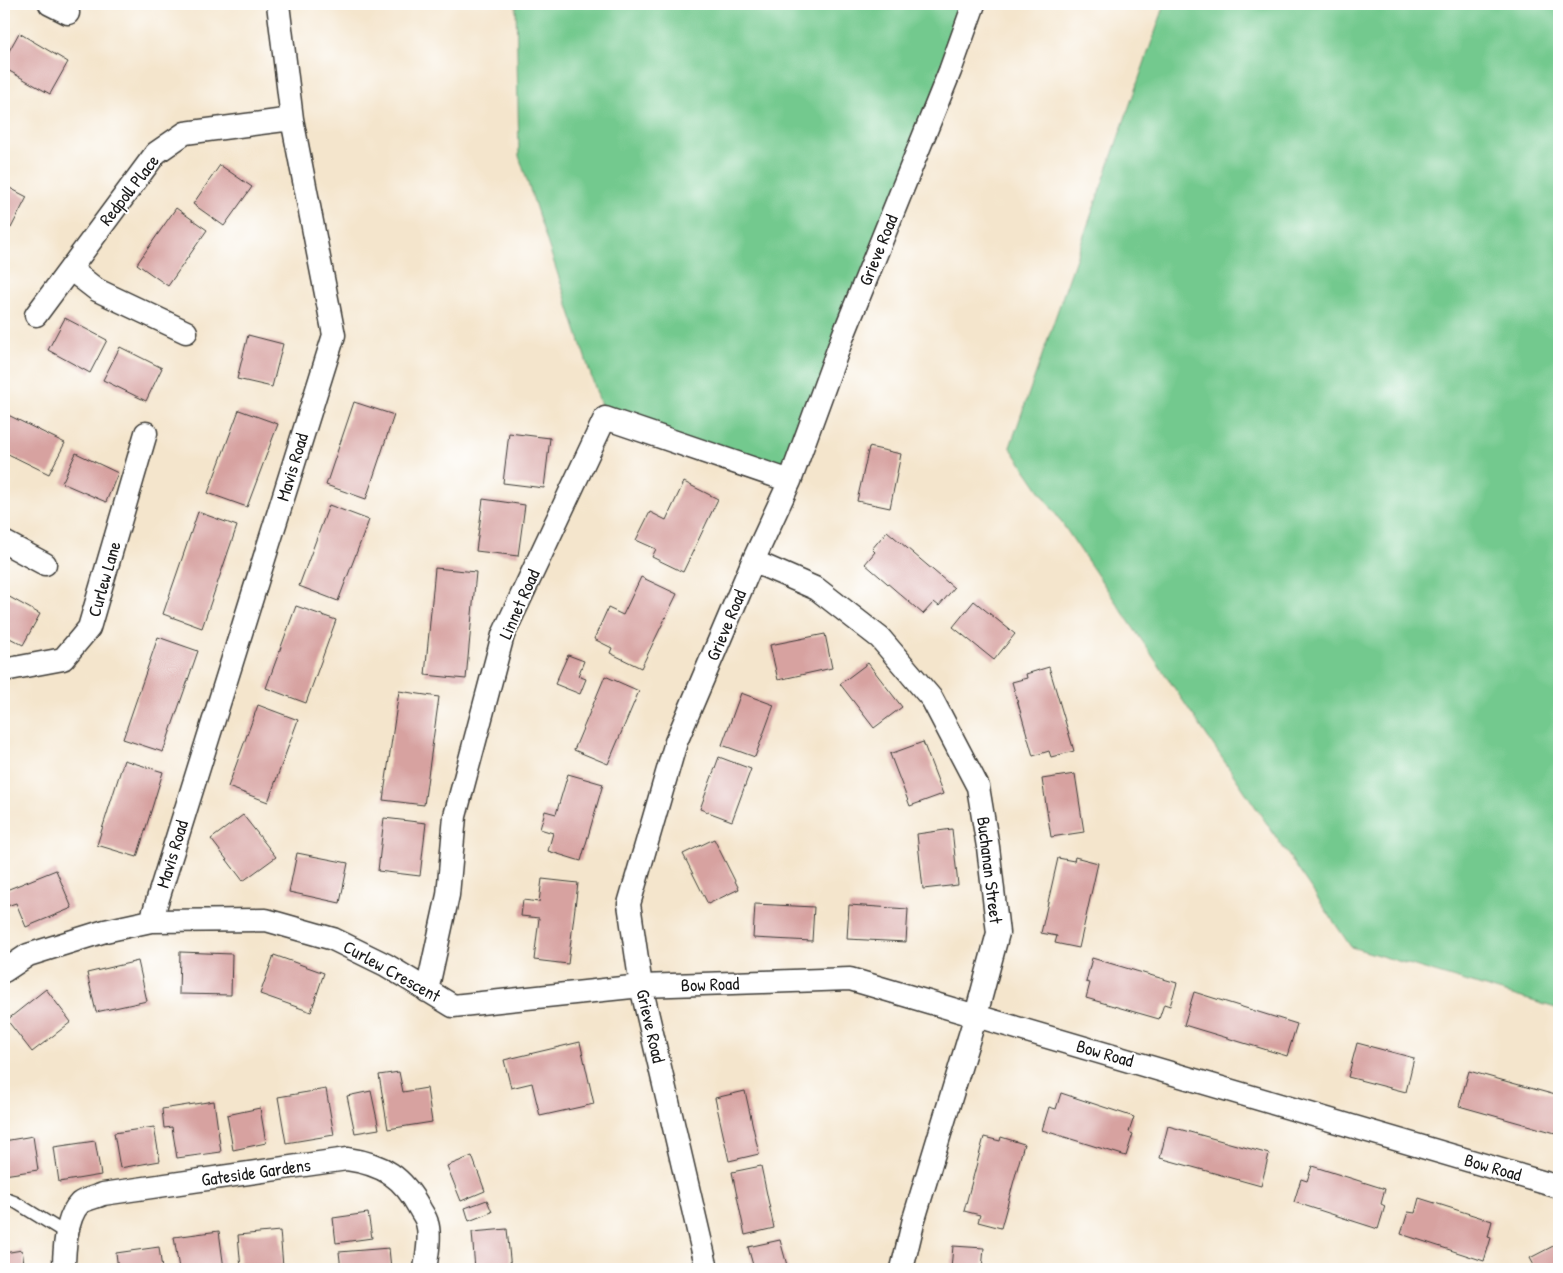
<svg xmlns="http://www.w3.org/2000/svg" width="1563" height="1273" viewBox="0 0 1563 1273" font-family="'Patrick Hand',sans-serif">
  <style>
    .green { fill: #73c98e; stroke: #487255 }
    .building { fill: #d7a2a0 }
    .lines { fill: none; stroke-linecap: round; stroke-linejoin: round }
    .service-casing { stroke: #3c3a36; stroke-width: 14 }
    .minor-casing { stroke: #3c3a36; stroke-width: 25 }
    .service { stroke: #fff; stroke-width: 11 }
    .minor { stroke: #fff; stroke-width: 22 }
    .labels { text-anchor: middle; dominant-baseline: central; stroke-width: 4; stroke-linejoin: round; paint-order: stroke }
    .street-label { font-size: 18px; fill: #1c1c1c; stroke: #fff }
  </style>
  <rect width="100%" height="100%" fill="#fff"/>
  <filter id="ink" filterUnits="userSpaceOnUse"><feTurbulence type="fractalNoise" baseFrequency=".02" numOctaves="2"/><feDisplacementMap in="SourceGraphic" scale="10" xChannelSelector="R" yChannelSelector="G"/><feConvolveMatrix kernelMatrix="1 2 1 2 8 2 1 2 1" color-interpolation-filters="sRGB"/></filter>
  <filter id="wash" filterUnits="userSpaceOnUse"><feTurbulence type="fractalNoise" baseFrequency=".0096" numOctaves="4" result="noise"/><feDisplacementMap in="SourceGraphic" scale="20" xChannelSelector="R" yChannelSelector="G"/><feGaussianBlur stdDeviation="1.12" result="paint"/><feColorMatrix in="noise" values="0 0 0 0 0 0 0 0 0 0 0 0 0 0 0 0 0 1.4 0 .05"/><feComposite in="paint" operator="in"/></filter>
  <g filter="url(#wash)">
    <rect width="100%" height="100%" fill="#f4e5cc"/>
    <!-- green -->
    <path class="green" d="M516,4h455l-181,477 -185,-63 -86,-262z
      M1165,4h394v1005l-208,-62 -341,-500z"/>
    <g id="blocks">
      <!-- building -->
      <path class="building" d="M19,33l49,29 -18,32 -46,-26v-8z
        M220,165l32,22 -28,39 -31,-22z
        M4,185l23,12 -16,31 -7,-3z
        M176,208l31,22 -39,56 -31,-22z
        M65,318l42,22 -17,33 -42,-23z
        M248,335l35,9 -11,43 -35,-8z
        M120,347l42,21 -16,33 -43,-21z
        M354,402l40,13 -28,84 -40,-14z
        M239,410l39,14 -31,83 -39,-14z
        M4,413l61,30 -16,31 -45,-22z
        M509,433l41,5 -6,50 -41,-5z
        M869,447l32,7 -11,54 -33,-7z
        M76,453l42,20 -12,29 -44,-19z
        M684,482l34,17 -35,73 -31,-15 4,-8 -20,-9 14,-28 16,8z
        M483,499l42,6 -7,51 -42,-5z
        M329,505l40,15 -31,81 -39,-15z
        M198,512l39,14 -35,102 -39,-14z
        M887,531l67,57 -15,18 -5,-4 -11,12 -58,-50 10,-12 -3,-3z
        M435,568l41,4 -10,107 -41,-4z
        M641,577l36,17 -36,74 -31,-15 2,-5 -18,-9 14,-31 15,7z
        M4,594l36,20 -17,31 -19,-10z
        M974,601l41,33 -21,26 -41,-33z
        M296,606l40,14 -30,83 -40,-15z
        M825,634l7,34 -54,12 -8,-35z
        M158,637l40,14 -35,101 -40,-13z
        M568,655l16,6 -6,15 8,3 -6,15 -25,-10z
        M868,663l34,44 -28,21 -34,-44z
        M1049,667l25,84 -23,6 -2,-6 -16,5 -21,-74 15,-4 -1,-4z
        M605,676l34,15 -31,73 -34,-14z
        M399,691l40,6 -15,108 -41,-5z
        M741,693l33,12 -19,52 -33,-12z
        M258,705l40,15 -30,82 -40,-15z
        M923,742l20,52 -33,12 -20,-52z
        M719,757l32,12 -19,52 -32,-12z
        M124,760l39,12 -26,85 -40,-12z
        M568,774l35,10 -22,77 -33,-10 5,-18 -13,-4 5,-18 11,3z
        M1075,774l9,58 -33,5 -9,-58z
        M243,815l33,42 -33,24 -32,-42z
        M384,818l42,5 -6,53 -42,-5z
        M952,829l6,56 -35,4 -6,-55z
        M714,839l25,50 -31,15 -25,-50z
        M297,853l51,10 -8,40 -51,-11z
        M1075,857l23,6 -19,85 -24,-5 2,-7 -16,-3 17,-75 16,3z
        M56,870l16,38 -46,19 -10,-24 -9,3 -3,-8v-7z
        M542,879l36,4 -10,81 -34,-4 5,-42 -18,-2 2,-16 16,2z
        M755,904l59,3 -2,34 -59,-3z
        M849,905l59,4 -2,33 -59,-3z
        M180,952l52,2 -1,41 -52,-1z
        M274,955l50,18 -13,39 -51,-18z
        M1092,958l85,25 -7,23 -6,-2 -5,15 -73,-21 4,-15 -4,-1z
        M138,961l9,40 -51,11 -9,-39z
        M46,989l25,33 -39,30 -25,-32z
        M1194,992l103,32 -10,32 -103,-31z
        M580,1042l14,62 -54,12 -8,-33 -21,5 -7,-28z
        M1357,1043l57,15 -8,34 -58,-15z
        M1469,1071l90,25v38l-100,-28z
        M399,1072l4,20 24,-4 5,34 -44,7 -9,-54z
        M326,1089l8,46 -48,8 -8,-46z
        M371,1091l8,38 -24,4 -8,-37z
        M745,1091l14,63 -30,7 -14,-63z
        M1061,1093l73,24 -5,15 4,2 -7,22 -84,-26 7,-23 7,2z
        M214,1101l7,51 -44,6 -5,-31 -8,1 -2,-19z
        M260,1108l6,35 -33,7 -6,-35z
        M1168,1126l101,28 -8,32 -101,-28z
        M154,1127l6,34 -40,7 -6,-35z
        M33,1136l5,34 -34,5v-34z
        M984,1137l16,4 1,-4 23,7 -23,84 -23,-6 2,-7 -16,-4z
        M95,1141l6,34 -42,7 -5,-35z
        M472,1156l13,35 -24,10 -14,-35z
        M761,1166l13,62 -29,7 -13,-63z
        M1312,1166l73,23 -4,15 4,2 -7,23 -84,-27 7,-23 6,2z
        M1419,1198l73,23 -4,16 3,1 -7,23 -83,-27 7,-22 7,1z
        M487,1200l5,12 -23,9 -4,-13z
        M368,1213l4,25 -36,5 -3,-25z
        M507,1229l4,40h-36l-3,-37z
        M219,1231l5,38h-45l-5,-32z
        M280,1231l3,35 -42,3 -3,-34z
        M780,1240l8,29h-34l-6,-22z
        M1559,1243v26h-23l-6,-11z
        M953,1246l31,2 -2,21h-31z
        M159,1247l3,22h-44l-2,-16z
        M389,1248l2,21h-50l-2,-17z
        M22,1250l3,19h-21v-16z"/>
    </g>
  </g>
  <g filter="url(#ink)">
    <use href="#blocks" fill-opacity="0" stroke="#3c3a36" stroke-width="1"/>
    <g class="lines">
      <!-- service casing -->
      <g class="service-casing">
        <path id="service" d="M4,1198l11,4 52,32"/>
      </g>
      <!-- minor casing -->
      <g class="minor-casing">
        <path id="minor" d="M50,4l18,9
          M70,269l27,21 89,42
          M36,315l120,-162 29,-20 107,-14
          M4,542l41,22
          M753,561l64,28 63,49 52,61 46,88 10,60 10,86 -22,82 -62,204 -12,50
          M4,670l59,-11 26,-31 57,-195
          M151,921l183,-586 -42,-216 -14,-115
          M4,971l24,-16 77,-24 46,-10 115,-1 67,19 53,26 67,41 188,-20 209,-7 709,208
          M427,991l21,-96 7,-79 48,-181 102,-217 185,63
          M64,1269c0,-18 2,-52 16,-66 5,-4 17,-6 23,-9l244,-35c36,5 56,18 73,50 2,4 6,9 7,14 4,12 0,34 -2,46
          M707,1269l-66,-283 -12,-82 47,-162 77,-181 37,-80 53,-145 107,-265 24,-67"/>
      </g>
      <!-- service -->
      <use href="#service" class="service"/>
      <!-- minor -->
      <use href="#minor" class="minor"/>
    </g>
  </g>
  <g class="labels">
    <!-- street labels -->
    <g class="street-label">
      <text transform="translate(129 190) rotate(-52)">Redpoll Place</text>
      <text transform="translate(878 250) rotate(-68)">Grieve Road</text>
      <text transform="translate(292 467) rotate(-73)">Mavis Road</text>
      <text transform="translate(104 579) rotate(-74)">Curlew Lane</text>
      <text transform="translate(519 604) rotate(-66)">Linnet Road</text>
      <text transform="translate(726 625) rotate(-67)">Grieve Road</text>
      <text transform="translate(172 854) rotate(-73)">Mavis Road</text>
      <text transform="translate(990 870) rotate(83)">Buchanan Street</text>
      <text transform="translate(392 971) rotate(29)">Curlew Crescent</text>
      <text transform="translate(710 984) rotate(-2)">Bow Road</text>
      <text transform="translate(651 1026) rotate(77)">Grieve Road</text>
      <text transform="translate(1105 1053) rotate(16)">Bow Road</text>
      <text transform="translate(1493 1167) rotate(16)">Bow Road</text>
      <text transform="translate(256 1172) rotate(-8)">Gateside Gardens</text>
    </g>
  </g>
  <!-- margin -->
  <rect width="1563" height="1273" fill="none" stroke="#fff" stroke-width="20"/>
</svg>
